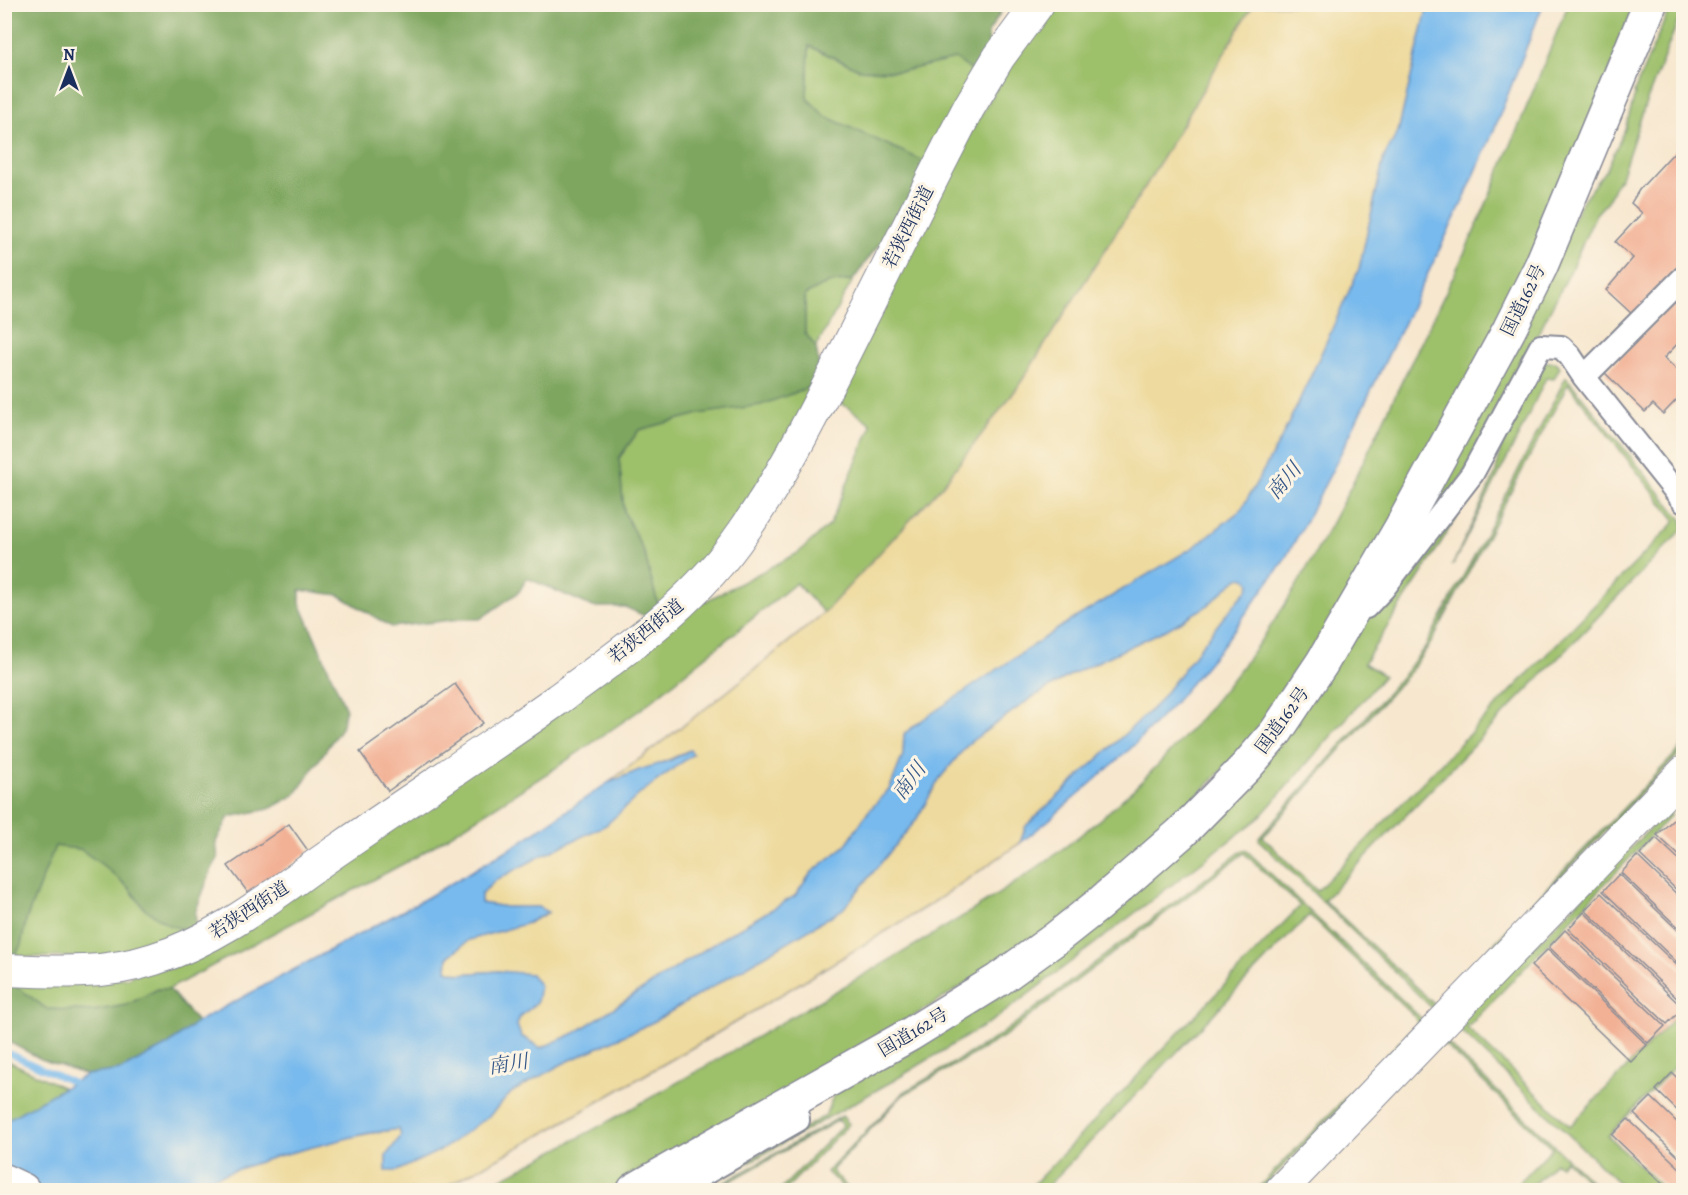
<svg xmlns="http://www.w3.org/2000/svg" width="1688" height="1195" viewBox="0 0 1688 1195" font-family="Alegreya,'Noto Serif JP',serif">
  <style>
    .green { fill: #9dc06a; stroke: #5c7864; stroke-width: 1.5; fill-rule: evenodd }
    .forest { fill: #7ea65e; stroke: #4c6a5e; stroke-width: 1.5 }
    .sand { fill: #eeda9e; stroke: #84847e; stroke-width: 1.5 }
    .water { fill: #78baed; stroke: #4a74a6; stroke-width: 1.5 }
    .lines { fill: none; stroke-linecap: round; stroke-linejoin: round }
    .stream { stroke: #78baed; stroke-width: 6 }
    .building { fill: #f2b195 }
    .street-casing { stroke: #898b96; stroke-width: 26 }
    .secondary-casing { stroke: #898b96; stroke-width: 34 }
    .highway-casing { stroke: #898b96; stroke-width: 36 }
    .street { stroke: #fff; stroke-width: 22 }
    .secondary { stroke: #fff; stroke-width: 32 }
    .highway { stroke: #fff; stroke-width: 33 }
    .labels { text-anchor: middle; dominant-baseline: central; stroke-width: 6; stroke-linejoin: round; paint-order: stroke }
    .street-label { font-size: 18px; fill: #1b2f5e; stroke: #fcf5e5 }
    .water-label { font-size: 20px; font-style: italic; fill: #375989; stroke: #fcf5e5 }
  </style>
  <rect width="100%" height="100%" fill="#fcf5e5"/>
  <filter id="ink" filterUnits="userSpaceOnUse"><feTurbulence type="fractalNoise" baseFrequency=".0167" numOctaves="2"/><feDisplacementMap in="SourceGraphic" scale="12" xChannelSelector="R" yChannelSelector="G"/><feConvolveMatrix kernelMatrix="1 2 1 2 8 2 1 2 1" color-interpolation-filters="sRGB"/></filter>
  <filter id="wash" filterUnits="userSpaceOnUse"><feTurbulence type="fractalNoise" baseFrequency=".008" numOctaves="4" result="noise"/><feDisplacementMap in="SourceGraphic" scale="24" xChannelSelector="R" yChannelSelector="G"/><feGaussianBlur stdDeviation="1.35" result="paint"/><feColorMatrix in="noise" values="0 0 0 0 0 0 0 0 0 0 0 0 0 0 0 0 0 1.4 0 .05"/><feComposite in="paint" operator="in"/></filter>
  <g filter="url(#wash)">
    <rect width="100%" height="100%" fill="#f7e7cf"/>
    <!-- green -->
    <path class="green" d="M1055,5h198l-106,179 -129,203 -76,99 -118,127 -28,-30 -156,127 -86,59 -138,88 -247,132h-11l-31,16 -35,6 -45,-2 -38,-28 119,-3 572,-374 98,-51 32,-29 41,-97 -1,-4 -36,-25 128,-252 64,-107z
      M1568,5h69l-105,255 -137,260 -154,241 -193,172 -254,157 -179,100h-136c117,-59 231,-126 345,-192 113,-66 231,-129 324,-223 62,-63 120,-137 163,-214 33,-58 62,-119 91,-180 22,-45 45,-90 66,-136 36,-79 67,-160 100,-240z
      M1671,5h12v3l-39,100 -24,72 -2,-1 -10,22 -12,13 -28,62 -104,199 -82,105 201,-380 24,-32 18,-39 10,-34 -1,-3z
      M809,46l52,24 42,1 52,-12 19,13 -46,91 -103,-46 -18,-19z
      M853,280l-37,67 -11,-14v-38l23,-12z
      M1542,362h13l5,5 -6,12 -8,-1 -27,57 -67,131 43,-91 4,-17 2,-22z
      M1566,377l117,144v10l-1,-1 -358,370 111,105 248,-259v4l-249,260 -174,-169 -1,-3 147,-166 19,-25 55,-102zM1568,384l108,137 -359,370 -54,-54 147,-165 22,-31z
      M813,386l-19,37 -67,110 -68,75 -15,-56 -20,-40 -5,-54 20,-28 59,-16 94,-20z
      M1473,489l-42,70 -67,104 20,13 -126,143 -224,171 -37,28 -99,60 -198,112h-4l129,-74 12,-29 193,-118 334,-346 24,-28z
      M1683,795l-15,16 3,4 -204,213 103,98 113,-117v49l-75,78 57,54h-39l-170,-164z
      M55,846l25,3 24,17 25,22 15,20 47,22 -48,18 -46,9h-83l7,-12 5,-25z
      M1243,850l4,1 177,170 -164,169h-4l162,-167 -4,-7 -105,-101 -265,275h-16l272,-284 -56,-53 -241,184 -100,58 -70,74v4l17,17h-4l-19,-18 77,-80 95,-56z
      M1443,1039l157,151h-3l-32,-30 -5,5 -5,-2 -27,27h-16l40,-42 -106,-102 -4,-1z
      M4,1059l60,29 -59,33z
      M842,1116l7,8 -64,66h-5l63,-65 -4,-5 -124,70h-4z"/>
    <!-- forest -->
    <path class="forest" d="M5,5h1000l-17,28 1,15 -15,24 -19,-13 -52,12 -42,-1 -52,-24 -2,52 18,18 103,47 -43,81h-6l-26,36 -25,3 -23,12v38l11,14 4,23 -7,16 -52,19 -62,9 -60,16 -20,28 5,54 20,40 15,56 -12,9 -22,-10h-32l-66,-29 -8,14 -39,27h-19l-70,8 -52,-32 -39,-5v13l46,106 -5,19 -46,67 -26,14 -40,8 -13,25 2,16 -7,13 -16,42 2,13 -6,4 -21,-4 -26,-18 -15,-20 -25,-22 -24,-17 -25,-3 -29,74 -5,25 -7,12h-4l-5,-10z
      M4,980l5,1 38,28 45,2 35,-6 31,-16h11l28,33 -29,23 -47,25 -35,5 -45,-16 -36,-19z"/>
    <!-- sand -->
    <path class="sand" d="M1253,5h175l-30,127 -14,25 -25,112 -43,96 -36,76 -39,69 -47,37 -290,187 -1,21 -13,33 -22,24 -23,34 -34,27 -16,23 -66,38 -154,99 -34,15 -20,-12 -5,-11 4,-8 17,-15 -38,-31 -39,3 -13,-4 1,-13 21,-17 59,-17 20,-10 -10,-6h-32l-25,-4v-8l15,-15 43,-23 66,-32 37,-33 51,-38 -4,-4c-26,14 -54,22 -81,33l119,-91 97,-79 118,-127 76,-99 129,-203z
      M1238,578h8l5,5 -3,6 -25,29 -66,86 -131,122 -6,17 -83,57 -44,27 -184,111 -179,103 -91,49h-263c73,-25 146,-51 223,-61l2,7 -15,20v14l104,-55 22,-23 50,-28 91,-42 190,-113 73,-89 24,-42 29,-35 61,-44 42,-25 99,-47 36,-21z"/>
    <!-- water -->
    <path class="water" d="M1428,5h115l-51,130 -30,68 -127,262 -31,60 -21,37 -60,83 -54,64 -39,40 -81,71 -29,23 6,-17 131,-122 66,-86 25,-29 2,-6 -4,-5h-8l-31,28 -36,21 -99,47 -42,25 -61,44 -29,35 -24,42 -73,89 -190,113 -91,42 -50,28 -22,23 -47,34 -46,22h-11v-15l15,-20 -2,-7 -35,5 -90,23 -98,33h-171v-69l81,-46 35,-5 47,-25 29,-23 231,-125 88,-52 92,-62 31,-13 32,-10 19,-10 3,4 -51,38 -36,33 -67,32 -43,23 -15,14v9l25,4h32l10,5 -20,11 -59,17 -21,17 -1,13 13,4 39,-3 32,3 9,12 -3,16 -17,15 -3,8 4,11 20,12 34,-15 154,-99 66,-38 16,-23 34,-27 23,-34 22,-24 13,-33 1,-21 18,-14 143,-96 129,-77 47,-37 39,-69 36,-76 43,-96 25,-112 14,-25z"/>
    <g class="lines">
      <!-- stream -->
      <path class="stream" d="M4,1051l76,35"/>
    </g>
    <g id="blocks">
      <!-- building -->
      <path class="building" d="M1684,136v124l-51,55 -27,-25 27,-32 -18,-16 27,-29 -11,-10 8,-13 40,-43 -3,-3z
        M1684,291v46l-20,21 20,18v16l-21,22 -10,-10 -8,8 -40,-39z
        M455,684l28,39 -95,68 -28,-39z
        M1674,819l10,9v32l-27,-25z
        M289,824l20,28 -60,42 -21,-28z
        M1656,838l28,26v33l-44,-42z
        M1637,856l47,45v32l-63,-60z
        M1619,874l65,62v33l-81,-78z
        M1601,893l83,79v33l-99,-95z
        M1584,912l99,96 -16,16 -99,-95z
        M1565,930l100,96 -17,17 -99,-96z
        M1548,949l99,96 -16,17 -100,-96z
        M1672,1073l12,11v33l-28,-27z
        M1651,1097l33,32v33l-50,-48z
        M1628,1119l56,53v18h-15l-57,-55z"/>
    </g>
  </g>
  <g filter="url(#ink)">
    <use href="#blocks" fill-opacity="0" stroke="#898b96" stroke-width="1.5"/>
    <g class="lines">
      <!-- street casing -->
      <g class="street-casing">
        <path id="street" d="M1584,377l100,-100
          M1366,607l17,-18 89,-115 69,-128 20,1 9,9 14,21 100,125
          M676,1190l122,-70 -2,-21"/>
      </g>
      <!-- secondary casing -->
      <g class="secondary-casing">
        <path id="secondary" d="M4,970c51,2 102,5 150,-11 71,-22 127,-71 188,-112 71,-49 144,-97 215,-147 65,-47 131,-93 179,-158 43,-59 76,-125 109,-190 41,-82 82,-164 124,-245l30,-50 39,-53
          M1281,1190l403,-418"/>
      </g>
      <!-- highway casing -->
      <g class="highway-casing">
        <path id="highway" d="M4,1181l19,9
          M634,1190l275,-155 89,-55 57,-41 43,-34 83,-72 65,-66 30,-35 46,-69 81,-139 106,-194 32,-64 109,-262"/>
      </g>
      <!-- street -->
      <use href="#street" class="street"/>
      <!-- secondary -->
      <use href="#secondary" class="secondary"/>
      <!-- highway -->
      <use href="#highway" class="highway"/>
    </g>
  </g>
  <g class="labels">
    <!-- street labels -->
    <g class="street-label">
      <text transform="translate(908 227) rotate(-63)">若狭西街道</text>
      <text transform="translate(1523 300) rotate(-64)">国道162号</text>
      <text transform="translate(646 631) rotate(-39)">若狭西街道</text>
      <text transform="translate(1282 720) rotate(-54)">国道162号</text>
      <text transform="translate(249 910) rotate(-33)">若狭西街道</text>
      <text transform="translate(913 1032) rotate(-31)">国道162号</text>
    </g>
    <!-- water labels -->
    <g class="water-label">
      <text transform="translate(1284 481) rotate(-50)">南川</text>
      <text transform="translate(909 781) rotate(-53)">南川</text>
      <text transform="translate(508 1064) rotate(-9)">南川</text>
    </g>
  </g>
  <!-- margin -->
  <rect width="1688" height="1195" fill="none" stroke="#fcf5e5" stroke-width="24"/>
  <!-- north arrow -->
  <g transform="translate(69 69)" stroke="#fcf5e5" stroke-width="4.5" paint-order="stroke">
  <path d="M0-4.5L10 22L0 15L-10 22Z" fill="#1b2f5e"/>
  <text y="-9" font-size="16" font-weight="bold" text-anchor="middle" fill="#1b2f5e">N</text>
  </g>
</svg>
